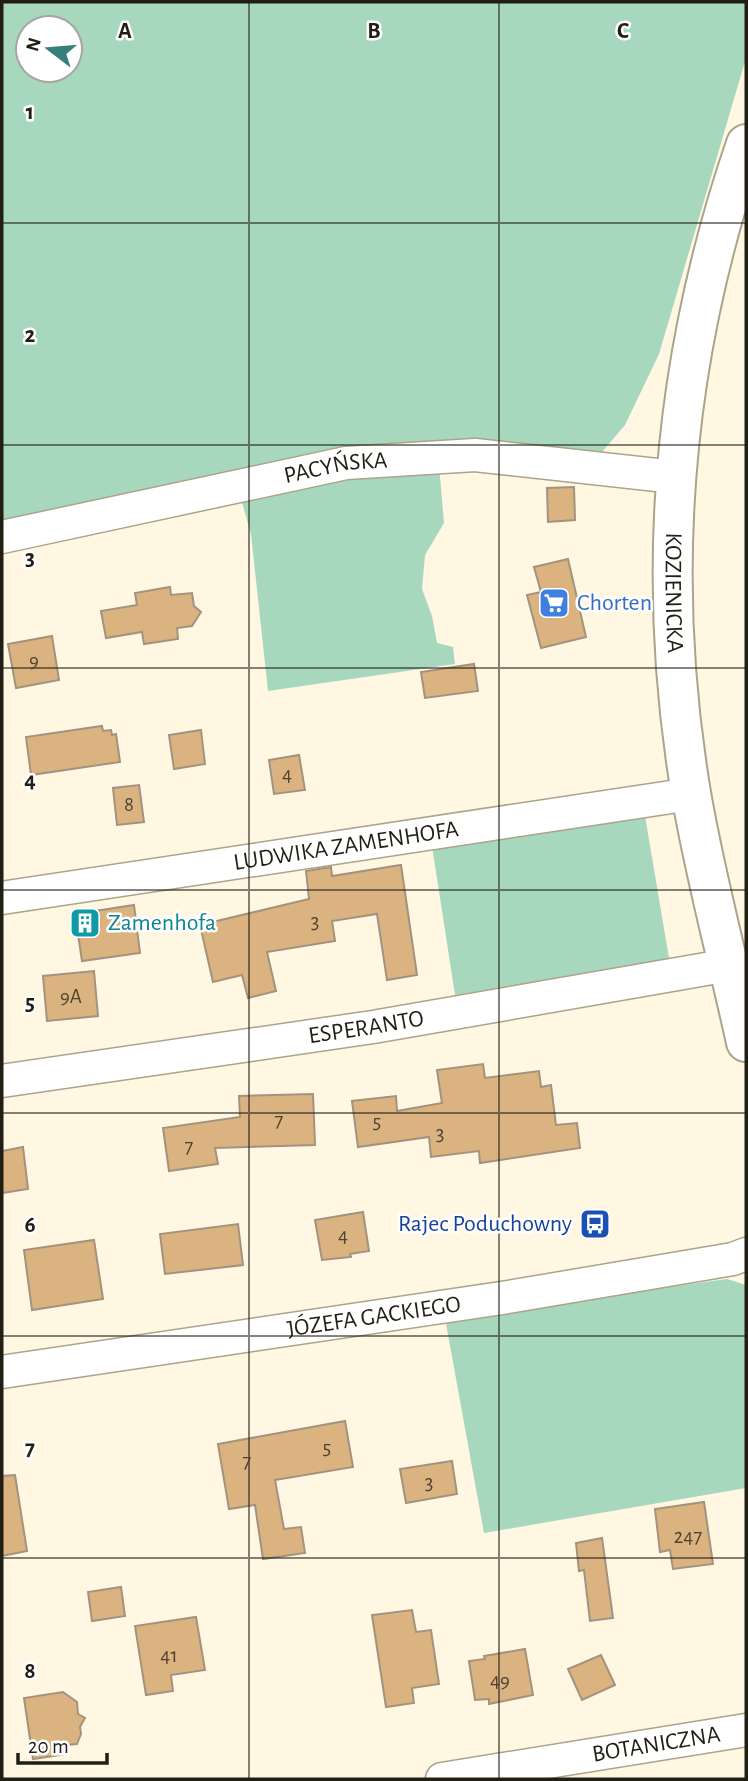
<svg xmlns="http://www.w3.org/2000/svg" width="748" height="1781" viewBox="0 0 748 1781" font-family="'Alegreya Sans',sans-serif">
  <style>
    .green { fill: #a7d7bd; fill-rule: evenodd }
    .building { fill: #dab380; stroke: #a3937e; stroke-width: 2 }
    .lines { fill: none; stroke-linecap: round; stroke-linejoin: round }
    .minor-casing { stroke: #aca38b; stroke-width: 35 }
    .major-casing { stroke: #aca38b; stroke-width: 42 }
    .minor { stroke: #fff; stroke-width: 32 }
    .major { stroke: #fff; stroke-width: 38 }
    .grid { fill: none; stroke: #211e14; stroke-width: 2; stroke-opacity: 0.55 }
    .labels { text-anchor: middle; dominant-baseline: central; stroke-width: 5; stroke-linejoin: round; paint-order: stroke }
    .number-label { font-size: 21px; fill: #4f432f }
    .street-label { font-size: 24px; fill: #211e14; stroke: #fff }
    .shop-label { font-size: 24px; fill: #366cbe; stroke: #fff; text-anchor: start }
    .culture-label { font-size: 24px; fill: #0d838f; stroke: #fff; text-anchor: start }
    .transit-label { font-size: 24px; fill: #164399; stroke: #fff; text-anchor: end }
    .grid-label { font-size: 23px; text-anchor: middle; font-weight: bold; fill: #211e14; stroke: #fff; stroke-width: 5; stroke-linejoin: round; paint-order: stroke }
  </style>
  <rect width="100%" height="100%" fill="#fff7e2"/>
  <!-- green -->
  <path class="green" d="M2,2h744v56l-87,296 -34,71 -29,34 -91,-17h-68l7,81 -19,32 -3,34 10,27 5,27 16,4 2,17 -187,27 -17,-157 -18,-63 -134,29 -97,24zM28,28h42v42h-42z
    M645,816l25,148 -215,31 -23,-149z
    M727,1279l19,6v203l-262,45 -39,-215z"/>
  <!-- building -->
  <path class="building" d="M574,487l1,33 -27,2 -1,-34z
    M568,559l18,78 -45,11 -14,-53 14,-3 -7,-25z
    M170,587l1,8 21,-2 2,13 7,6 -9,14 -15,2 1,11 -34,5 -2,-12 -36,6 -5,-27 36,-6 -2,-12z
    M52,636l7,44 -43,8 -8,-44z
    M474,664l4,27 -53,7 -4,-26z
    M102,726l1,5 8,-1 1,5 4,-1 4,28 -89,13 -5,-38z
    M201,730l4,34 -31,5 -5,-34z
    M299,755l6,35 -31,4 -5,-34z
    M139,785l5,37 -27,3 -4,-37z
    M401,865l16,110 -30,5 -10,-66 -45,7 3,20 -68,11 9,39 -28,7 -6,-23 -29,7 -13,-57 109,-26 -3,-28 25,-4 1,9z
    M134,905l6,48 -58,8 -7,-47z
    M94,971l4,45 -51,5 -4,-45z
    M483,1064l2,14 54,-7 2,16 10,-2 5,40 21,-2 3,25 -100,15 -1,-12 -48,6 -2,-20 -71,10 -6,-46 44,-5 1,15 45,-8 -5,-33z
    M313,1094l2,51 -100,3 3,16 -49,7 -6,-43 77,-11 -1,-21z
    M23,1147l5,42 -26,4v-42z
    M363,1212l6,39 -19,3 1,3 -29,3 -7,-40z
    M238,1224l5,41 -78,9 -5,-40z
    M94,1240l9,59 -71,11 -8,-60z
    M345,1421l8,46 -78,13 9,49 17,-2 4,26 -42,6 -8,-54 -26,4 -11,-65z
    M452,1461l5,33 -51,9 -6,-34z
    M15,1475l12,76 -25,5v-80z
    M704,1502l9,62 -40,5 -3,-19 -10,2 -5,-43z
    M602,1538l11,80 -23,3 -6,-51 -5,1 -3,-28z
    M121,1587l4,29 -33,5 -4,-29z
    M412,1610l4,22 15,-2 8,54 -27,4 2,15 -28,4 -14,-92z
    M196,1617l9,53 -34,5 2,16 -27,4 -11,-69z
    M525,1649l8,46 -44,9v-5l-14,1 -6,-39 16,-2 -1,-3z
    M601,1655l14,30 -33,15 -14,-31z
    M63,1692l14,10 1,12 7,4 -5,9 1,7 -4,10 -11,1 1,9 -34,5 -9,-61z"/>
  <g class="lines">
    <!-- minor casing -->
    <g class="minor-casing">
      <g id="minor">
        <path id="s1" d="M2,537l344,-74 129,-8 200,22"/>
        <path id="s2" d="M2,898l689,-104"/>
        <path id="s3" d="M2,1081l371,-54 356,-62"/>
        <path id="s4" d="M2,1372l506,-75 225,-38 13,-5"/>
        <path id="s5" d="M442,1779l304,-49"/>
      </g>
    </g>
    <!-- major casing -->
    <g class="major-casing">
      <g id="major">
        <path id="s6" d="M746,144c-73,212 -92,428 -55,649 14,83 37,166 55,249"/>
      </g>
    </g>
    <!-- minor -->
    <use href="#minor" class="minor"/>
    <!-- major -->
    <use href="#major" class="major"/>
  </g>
  <!-- grid -->
  <path class="grid" d="M249,2v1777M499,2v1777M2,223h744M2,445h744M2,668h744M2,890h744M2,1113h744M2,1336h744M2,1558h744"/>
  <!-- icons -->
  <defs>
    <g id="supermarket-square" transform="scale(1.575)"><rect x="-9" y="-9" width="18" height="18" rx="4" fill="#3f7fe0" stroke="#fff"/><path d="M-6-5.5h2.5l.6 2H6L4.5 2H-2.5L-4.4-4H-6ZM-1.5 3.2a1.3 1.3 0 1 0 .1 0ZM3 3.2a1.3 1.3 0 1 0 .1 0Z" fill="#fff"/></g>
    <g id="building-square" transform="scale(1.575)"><rect x="-9" y="-9" width="18" height="18" rx="4" fill="#0f9aa8" stroke="#fff"/><path d="M-4-6H4V6H1V3H-1V6H-4ZM-2.5-4.3h1.7v1.8h-1.7ZM.8-4.3h1.7v1.8H.8ZM-2.5-1h1.7V.8h-1.7ZM.8-1h1.7V.8H.8Z" fill="#fff"/></g>
    <g id="bus-square" transform="scale(1.575)"><rect x="-9" y="-9" width="18" height="18" rx="4" fill="#1a4fb4" stroke="#fff"/><path d="M-5-6H5V4H4V6H2V4H-2V6H-4V4H-5ZM-3.5-4V0h7V-4ZM-3.5 1.2v1.5H-2V1.2ZM2 1.2v1.5H3.5V1.2Z" fill="#fff"/></g>
  </defs>
  <g fill-rule="evenodd">
    <use href="#supermarket-square" x="554" y="603"/>
    <use href="#building-square" x="85" y="923"/>
    <use href="#bus-square" x="595" y="1224"/>
  </g>
  <g class="labels">
    <!-- number labels -->
    <g class="number-label">
      <text x="34" y="660">9</text>
      <text x="287" y="774">4</text>
      <text x="129" y="804">8</text>
      <text x="315" y="921">3</text>
      <text x="71" y="996">9A</text>
      <text x="279" y="1120">7</text>
      <text x="377" y="1121">5</text>
      <text x="440" y="1133">3</text>
      <text x="189" y="1146">7</text>
      <text x="343" y="1235">4</text>
      <text x="327" y="1447">5</text>
      <text x="247" y="1461">7</text>
      <text x="429" y="1482">3</text>
      <text x="688" y="1536">247</text>
      <text x="169" y="1655">41</text>
      <text x="500" y="1680">49</text>
    </g>
    <!-- street labels -->
    <g class="street-label">
      <text stroke="none"><textPath href="#s1" startOffset="341">PACYŃSKA</textPath></text>
      <text stroke="none"><textPath href="#s6" startOffset="457">KOZIENICKA</textPath></text>
      <text stroke="none"><textPath href="#s2" startOffset="348">LUDWIKA ZAMENHOFA</textPath></text>
      <text stroke="none"><textPath href="#s3" startOffset="368">ESPERANTO</textPath></text>
      <text stroke="none"><textPath href="#s4" startOffset="376">JÓZEFA GACKIEGO</textPath></text>
      <text stroke="none"><textPath href="#s5" startOffset="217">BOTANICZNA</textPath></text>
    </g>
    <!-- shop labels -->
    <g class="shop-label">
      <text x="577" y="603">Chorten</text>
    </g>
    <!-- culture labels -->
    <g class="culture-label">
      <text x="108" y="923">Zamenhofa</text>
    </g>
    <!-- transit labels -->
    <g class="transit-label">
      <text x="572" y="1224">Rajec Poduchowny</text>
    </g>
  </g>
  <g class="grid-label">
    <text x="125" y="38">A</text>
    <text x="374" y="38">B</text>
    <text x="623" y="38">C</text>
    <text x="30" y="119">1</text>
    <text x="30" y="342">2</text>
    <text x="30" y="565">3</text>
    <text x="30" y="787">4</text>
    <text x="30" y="1010">5</text>
    <text x="30" y="1232">6</text>
    <text x="30" y="1455">7</text>
    <text x="30" y="1678">8</text>
  </g>
  <!-- border -->
  <rect width="748" height="1781" fill="none" stroke="#211e14" stroke-width="7"/>
  <!-- north arrow -->
  <g transform="translate(49 49) rotate(286)"><circle r="33" fill="#ffffff" stroke="#a6a5a1" stroke-width="2"/>
  <path d="M0-5L12 26L0 18L-12 26Z" fill="#377f7b"/>
  <text y="-10" font-size="19" font-weight="bold" text-anchor="middle" fill="#211e14">N</text>
  </g>
  <!-- scale -->
  <path d="M18 1753v10h89v-10" fill="none" stroke="#211e14" stroke-width="3.5"/>
  <text x="28" y="1753" font-size="21" fill="#211e14" stroke="#ffffff" stroke-width="5" paint-order="stroke">20 m</text>
</svg>
